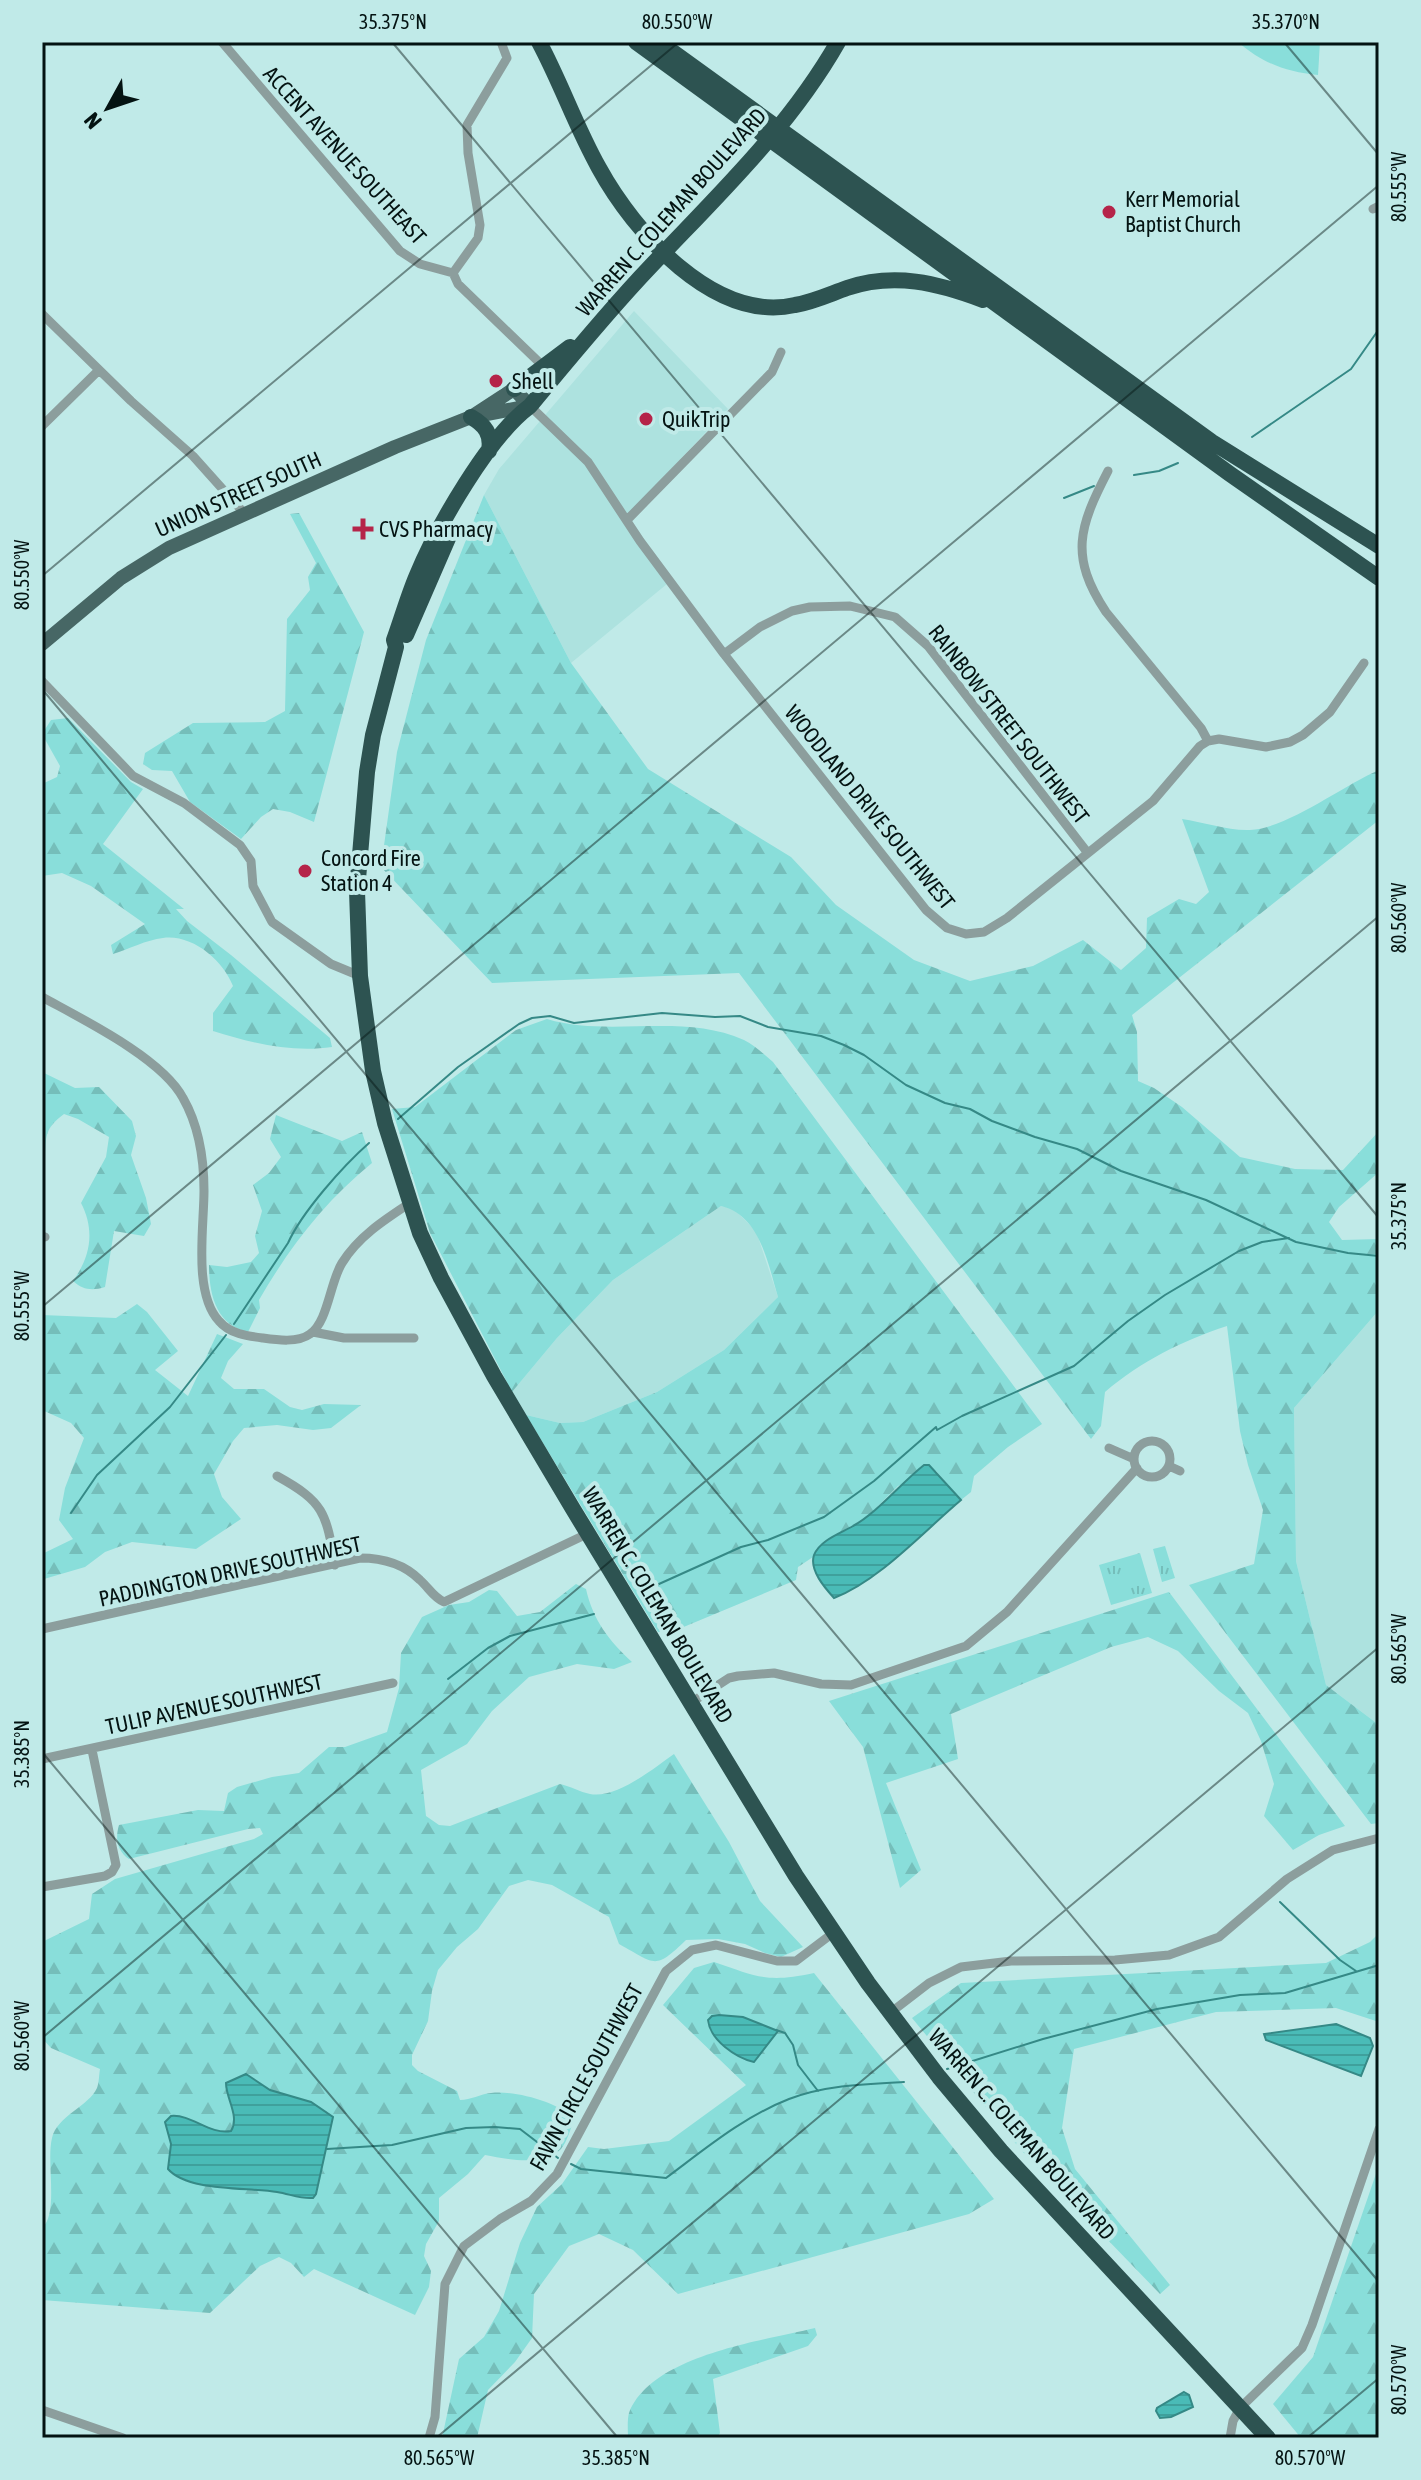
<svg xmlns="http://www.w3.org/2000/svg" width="1421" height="2480" viewBox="0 0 1421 2480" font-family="'Asap Condensed',sans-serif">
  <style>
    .built { fill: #ade2df }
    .green { fill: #89deda }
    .forest { fill: url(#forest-firs) }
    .park { fill: url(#park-tufts) }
    .water { fill: url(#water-rules); stroke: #358986; stroke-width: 2 }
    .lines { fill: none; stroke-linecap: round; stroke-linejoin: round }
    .stream { stroke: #358986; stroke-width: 2 }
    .street { stroke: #8c9e9d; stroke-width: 9 }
    .primary { stroke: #476765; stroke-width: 14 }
    .highway { stroke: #2d5351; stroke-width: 16 }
    .ticks { fill: none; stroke: #041312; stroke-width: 2; stroke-opacity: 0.45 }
    .poi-dot { fill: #b52449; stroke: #c0eae8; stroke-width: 3 }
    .labels { text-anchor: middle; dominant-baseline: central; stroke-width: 8; stroke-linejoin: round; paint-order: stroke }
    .street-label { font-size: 22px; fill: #041312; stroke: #c0eae8 }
    .poi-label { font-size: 22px; fill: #041312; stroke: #c0eae8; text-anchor: start }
    .neatline { fill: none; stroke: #041312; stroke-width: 3 }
    .ticks-label { font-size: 20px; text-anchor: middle; fill: #041312 }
  </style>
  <defs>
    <pattern id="forest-firs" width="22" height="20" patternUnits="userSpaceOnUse" patternTransform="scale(2)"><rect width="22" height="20" fill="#89deda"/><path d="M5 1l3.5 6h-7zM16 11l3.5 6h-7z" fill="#75beba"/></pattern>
    <pattern id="park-tufts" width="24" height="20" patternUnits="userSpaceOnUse" patternTransform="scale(2)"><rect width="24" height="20" fill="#89deda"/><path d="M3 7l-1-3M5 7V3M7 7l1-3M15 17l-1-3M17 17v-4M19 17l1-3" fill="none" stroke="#75beba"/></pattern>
    <pattern id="water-rules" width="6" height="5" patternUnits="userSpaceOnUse" patternTransform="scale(2)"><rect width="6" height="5" fill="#4abbb7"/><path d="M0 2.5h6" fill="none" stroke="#3fa09c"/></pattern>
  </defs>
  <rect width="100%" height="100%" fill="#c0eae8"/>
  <!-- built -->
  <path class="built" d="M634,311l94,98 -101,106 46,64 -102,84 -87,-168 15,-26z
    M721,1206l13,3 22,22 22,66 -54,53 -67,42 -74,30 -23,1 -34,-8 -14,-23 45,-54 56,-58z
    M1379,1310v415l-53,-40 -30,-124 -2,-153z"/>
  <!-- green -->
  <path class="green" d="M1238,42h82l-2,33c-32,-3 -56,-12 -80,-33z"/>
  <!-- forest -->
  <path class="forest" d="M484,495l87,168 77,106 143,88 45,48 78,55 56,21 63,-15 50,-26 38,30 25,-22 1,-30 32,-19 17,5 13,-12 -27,-73c21,3 47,12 68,11 38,-2 92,-44 129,-60v50l-247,195 5,17 1,49 16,7 28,19 58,50 55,12 48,1 36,-39v41l-40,35 -10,15 13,18 37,-1v71l-85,98 2,153 30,124 53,40v98l-8,1 -182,-239 65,-21 9,-54 -15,-45 -8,-34 -13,-105c-45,15 -86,35 -122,66l-4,34 -10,13 -352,-466 -247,10 -111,-116 16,-115 29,-112z
    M299,513l65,119 -50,190 -24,-10 -17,-3 -12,8 -20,22 -51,-37 -18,-31 -20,-1 -9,-6 2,-11 48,-30 72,-1 20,-11 2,-92 23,-29 -2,-13 8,-14 -26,-49z
    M68,718l63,64 12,7 -40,55 81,65h-8l11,12 44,34 99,83 2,9c-40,6 -81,-4 -119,-16v-18l20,-27c-10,-26 -41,-52 -70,-48 -17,2 -34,11 -50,16l-2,-9 34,-21 -54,-38 -29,-13 -20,3v-92l15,-7 3,-11 -18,-32 9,-14z
    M547,1019c63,19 135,-7 197,21 11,5 20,15 29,22l269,362 -34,23 -34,29 -3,16 -10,8 -25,-29 -38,15 -32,32 -32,18 -16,13 -5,8 -15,10 -2,13 -122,51 -16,1 -132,-217 34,8 23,-1 74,-30 67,-42 54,-53c-10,-33 -18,-82 -57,-91l-108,74 -56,58 -45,54 -82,-159 -38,-124 23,-2 101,-77z
    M42,1072l33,16 24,-1 33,34 4,15 -5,19 15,43 5,26 -7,12 -30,-5 -9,56c-13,4 -22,3 -32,-6 18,-25 22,-51 8,-78l25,-46 3,-20 -31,-18 -14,-5c-20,15 -18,22 -19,46l-3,2z
    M276,1115l66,26 20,-9 10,31c-47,38 -83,85 -113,137l1,8 -12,24c-32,-7 -39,-38 -39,-67l18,2 24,-5 8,-9 -4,-17 7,-25 -9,-26 16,-12 12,-16 -11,-18z
    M137,1304l10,8 31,39 -23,19 33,26 29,-62 26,10 -15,17 -7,17 13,11h30l26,18 12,3 22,-6 37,1 -30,23 -18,2 -36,-5 -33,3 -11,13 -19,33 8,23 19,22 -45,30 -64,-7 -27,10 -20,15 -41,12 -2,-25 31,-15 -14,-19 6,-32 19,-50 -13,-15 -29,-13v-95l74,3z
    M576,1584l10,5c7,31 23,52 46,73l-18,7 -37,-5 -48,13 -37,34 -25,33 -46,26 5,46 13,9 11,1 110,-42c10,2 20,8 30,10 26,5 63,-25 84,-40l55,88 31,59 43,46 -22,10 -16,-4 -20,-9 -27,-5 -32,1c-32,31 -30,24 -67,4l-10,-27 -57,-32 -24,-5 -19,6 -31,43 -21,18 -19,23 -6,21 -4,30 -16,34v10l6,6 39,20 3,9c11,0 20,-6 31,-7 23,-3 68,9 83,26 -3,9 -7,23 -13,30 -18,18 -55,10 -76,6l-17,19 -29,24v23l-13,23 -2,12 7,15 -2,16 -14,28 -101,-46 -10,8 -13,-14 -12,-6 -19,9 -50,47 -168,-13v-72c17,-14 4,-66 10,-90 5,-22 37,-32 45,-50 2,-5 2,-13 3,-19l-49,-21 -9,-10v-96l47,-23 3,-25 23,-15 139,-40 9,-5 -3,-6 -12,1 -119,30c-12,-8 -14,-21 -10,-34l79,-15 26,1 4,-18 9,-6 35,-10 27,-4 30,-26h16l42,-15 12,-44 2,-35 21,-36 27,-12 20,-3 20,-12 8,1 20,25 23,-4z
    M1169,1592l176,234 -26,9 -26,15 -29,-34 10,-32 -13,-43 -13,-28 -29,-22 -41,-40 -30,-14 -37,10 -160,67 7,45 -72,24 35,87 -21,18 -37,-141 -34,-46z
    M1379,1933v89l-43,-14 -120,4 -142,37 -12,79 13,41 95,116 -10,9 -139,-144 -109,-132 49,-35 365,-20 44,-21z
    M714,1962c44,15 53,21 100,11l180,226 -25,15 -291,80 -45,-44 -34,-16 -30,12 -35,48 -2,44 -17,24 -27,28 -11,48h-35l17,-79 25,-22 15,-26 21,-68 17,-36 25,-23 26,-37 16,2 65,-8 77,-56 -83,-80 31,-37z
    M1379,2165v273h-78l-28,-34 40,-47z
    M815,2328l2,7 -9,11 -95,33 7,54 -3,5h-89c0,-7 -1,-18 1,-25 22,-58 133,-72 186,-85z"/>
  <!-- park -->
  <path class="park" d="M1165,1546l10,32 -13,4 -9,-33z
    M1140,1553l12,40 -41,12 -12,-40z"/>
  <!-- water -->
  <path class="water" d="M924,1465h5l32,35c-38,32 -81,80 -127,98 -9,-10 -25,-28 -20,-43 6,-15 27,-22 39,-29 24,-13 48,-43 71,-61z
    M719,2015l24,2 35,14 -24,31c-18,-4 -44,-22 -46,-42l4,-4z
    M1336,2024l34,14 3,8 -12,30 -95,-36 -2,-6z
    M246,2074l24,16 41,12 22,15 -17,77 -3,4c-13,1 -23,-4 -36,-6 -29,-5 -89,0 -109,-23l3,-25 -6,-22 6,-6c21,-2 38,19 60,15 9,-15 -5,-32 -5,-48z
    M1184,2392l5,3 4,12 -22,10 -11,1 -4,-7 1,-3z"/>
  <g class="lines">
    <!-- stream -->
    <path class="stream" d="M1252,437l99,-68 28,-40
      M1134,475l25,-4 19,-8
      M1064,498l30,-12
      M398,1119l60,-52 61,-43 13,-6 18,-2 24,7 88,-10 53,4 25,-1 28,11 53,9 23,9 20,10 42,30 39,18 25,6 22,12 43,16 42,12 44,22 85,29 90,42 52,11 31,3
      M234,1324l54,-81c14,-31 55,-77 81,-100
      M71,1513l26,-38 73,-68 56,-72
      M639,1593l102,-46 27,-7 56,-23 50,-36 62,-54 1,3 25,-14 112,-50 54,-45 37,-26 74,-44 23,-9 27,-4
      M448,1679l40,-31 22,-12 84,-22
      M1280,1902l60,58 16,11
      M776,2030l9,3 8,12 5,20 20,26
      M947,2069l96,-30 114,-30 83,-14 45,-2 94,-28
      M327,2149l65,-4 74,-17 29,-1 25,2 38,29
      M571,2164l10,5 85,9c39,-29 77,-61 123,-79 37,-14 77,-15 115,-17"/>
    <!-- street -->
    <path class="street" d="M222,42l178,209 20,13 33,9
      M501,42l6,16 -40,67 1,28 12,72 -2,13 -25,35 5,11 86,83
      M1373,209l6,-3
      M42,314l89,87 62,55 51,57
      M530,406l58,56 52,79 84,113 202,256 21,18 19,6 18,-2 23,-14 146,-117 47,-55 8,-5 11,-2 47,8 24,-5 13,-7 27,-23 34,-49
      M42,426l57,-56
      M1108,471c-29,56 -39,85 -2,141l95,116 7,13
      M627,520l145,-148 9,-20
      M724,654l36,-27 32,-16 18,-4 40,-1 45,11 33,29 159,206
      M42,681l91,95 51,27 56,42 11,16 2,25 19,36 59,42 29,12
      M42,997c40,22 120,61 141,101 16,28 21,61 21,93 0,36 -11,102 15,130 11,13 28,15 44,17 14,2 35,5 47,-4 18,-12 20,-52 32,-71 16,-26 42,-43 68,-60
      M42,1236l3,1
      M313,1332l31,6h70
      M1134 1459a18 18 0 1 1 36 0a18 18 0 1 1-36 0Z
      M1109,1448l25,11
      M1169,1466l11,5
      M277,1476c47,26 49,36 58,89
      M42,1629l318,-71c22,0 44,6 60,22 9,8 13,17 24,22l145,-69
      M692,1702l37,-24 9,-2 36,-3 47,11 30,1 115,-39 41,-34 130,-144
      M42,1759l351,-76
      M42,1887l63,-11 7,-4 4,-7 -24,-115
      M890,2013l39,-30 32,-16 50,-6 104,-1 54,-5 50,-18 68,-58 46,-29 46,-12
      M42,2410l81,28
      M429,2438l6,-21 10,-133 19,-38 36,-27 31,-18 26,-27 109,-203 26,-21 24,-5 61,16h19l37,-28
      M1230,2438l3,-17 7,-13 62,-60 10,-23 67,-196"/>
    <!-- primary -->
    <path class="primary" d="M471,417l59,-11
      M42,644l79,-66 48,-30 226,-101 76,-30 43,-28 16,17"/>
    <!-- highway -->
    <path class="highway" d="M539,42c22,41 37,85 60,126 35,64 115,155 196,137 18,-3 35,-11 52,-17 47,-16 91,-5 136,12
      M636,42l594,432 149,104
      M659,42l553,400 167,104
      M838,42c-49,86 -121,154 -188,225 -42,44 -81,92 -120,139 -41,30 -93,121 -113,169 -9,21 -15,43 -23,65l2,7 -23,88 -6,37 -10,119 3,85 13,95 12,52 35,110 21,45 53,98 79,133 223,367 72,107 71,94 62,74 267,287
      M514,389l56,-42
      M471,417c14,8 21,17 18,34
      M406,635l43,-99"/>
  </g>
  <!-- ticks -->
  <path class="ticks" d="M392,42l987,1176M1284,42l95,113M42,576l637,-534M42,689l1337,1593M42,1307l1337,-1122M42,1752l576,686M42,2038l1337,-1122M436,2438l943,-791M1307,2438l72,-60"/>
  <!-- markers -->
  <g class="poi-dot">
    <circle cx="1109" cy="212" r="8"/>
    <circle cx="496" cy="381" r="8"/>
    <circle cx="646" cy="419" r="8"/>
    <path d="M359 517h8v8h8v8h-8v8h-8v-8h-8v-8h8z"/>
    <circle cx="305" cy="871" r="8"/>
  </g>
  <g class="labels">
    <!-- street labels -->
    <g class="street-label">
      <text transform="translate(345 155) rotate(48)">ACCENT AVENUE SOUTHEAST</text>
      <text transform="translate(671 212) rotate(-48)">WARREN C. COLEMAN BOULEVARD</text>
      <text transform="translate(238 494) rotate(-24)">UNION STREET SOUTH</text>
      <text transform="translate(1009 724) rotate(52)">RAINBOW STREET SOUTHWEST</text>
      <text transform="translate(870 807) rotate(51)">WOODLAND DRIVE SOUTHWEST</text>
      <text transform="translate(230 1571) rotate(-12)">PADDINGTON DRIVE SOUTHWEST</text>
      <text transform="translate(658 1605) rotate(59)">WARREN C. COLEMAN BOULEVARD</text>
      <text transform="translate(214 1704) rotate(-12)">TULIP AVENUE SOUTHWEST</text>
      <text transform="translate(586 2077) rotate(-61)">FAWN CIRCLE SOUTHWEST</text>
      <text transform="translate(1022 2134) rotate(49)">WARREN C. COLEMAN BOULEVARD</text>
    </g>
    <!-- poi labels -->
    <g class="poi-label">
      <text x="1125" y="199">Kerr Memorial<tspan x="1125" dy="25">Baptist Church</tspan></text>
      <text x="512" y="381">Shell</text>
      <text x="662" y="419">QuikTrip</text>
      <text x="379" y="529">CVS Pharmacy</text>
      <text x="321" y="858">Concord Fire<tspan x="321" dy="25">Station 4</tspan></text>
    </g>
  </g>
  <!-- border -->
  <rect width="1421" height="2480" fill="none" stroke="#c0eae8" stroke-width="88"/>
  <!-- north arrow -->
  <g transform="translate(108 108) rotate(230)" stroke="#c0eae8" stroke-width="6" paint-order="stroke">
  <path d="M0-6L14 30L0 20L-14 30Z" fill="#041312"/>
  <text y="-12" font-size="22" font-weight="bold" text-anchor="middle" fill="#041312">N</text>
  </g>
  <rect x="44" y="44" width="1333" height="2392" class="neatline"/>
  <g class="ticks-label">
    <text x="393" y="29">35.375°N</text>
    <text x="677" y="29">80.550°W</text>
    <text x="1286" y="29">35.370°N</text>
    <text transform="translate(1399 187) rotate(-90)" y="7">80.555°W</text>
    <text transform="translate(22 575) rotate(-90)" y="7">80.550°W</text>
    <text transform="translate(1399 918) rotate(-90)" y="7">80.560°W</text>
    <text transform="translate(1399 1216) rotate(-90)" y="7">35.375°N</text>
    <text transform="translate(22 1306) rotate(-90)" y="7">80.555°W</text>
    <text transform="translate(1399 1649) rotate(-90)" y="7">80.565°W</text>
    <text transform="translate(22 1754) rotate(-90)" y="7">35.385°N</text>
    <text transform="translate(22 2036) rotate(-90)" y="7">80.560°W</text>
    <text transform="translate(1399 2380) rotate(-90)" y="7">80.570°W</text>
    <text x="439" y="2465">80.565°W</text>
    <text x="616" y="2465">35.385°N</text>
    <text x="1310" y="2465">80.570°W</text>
  </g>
</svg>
